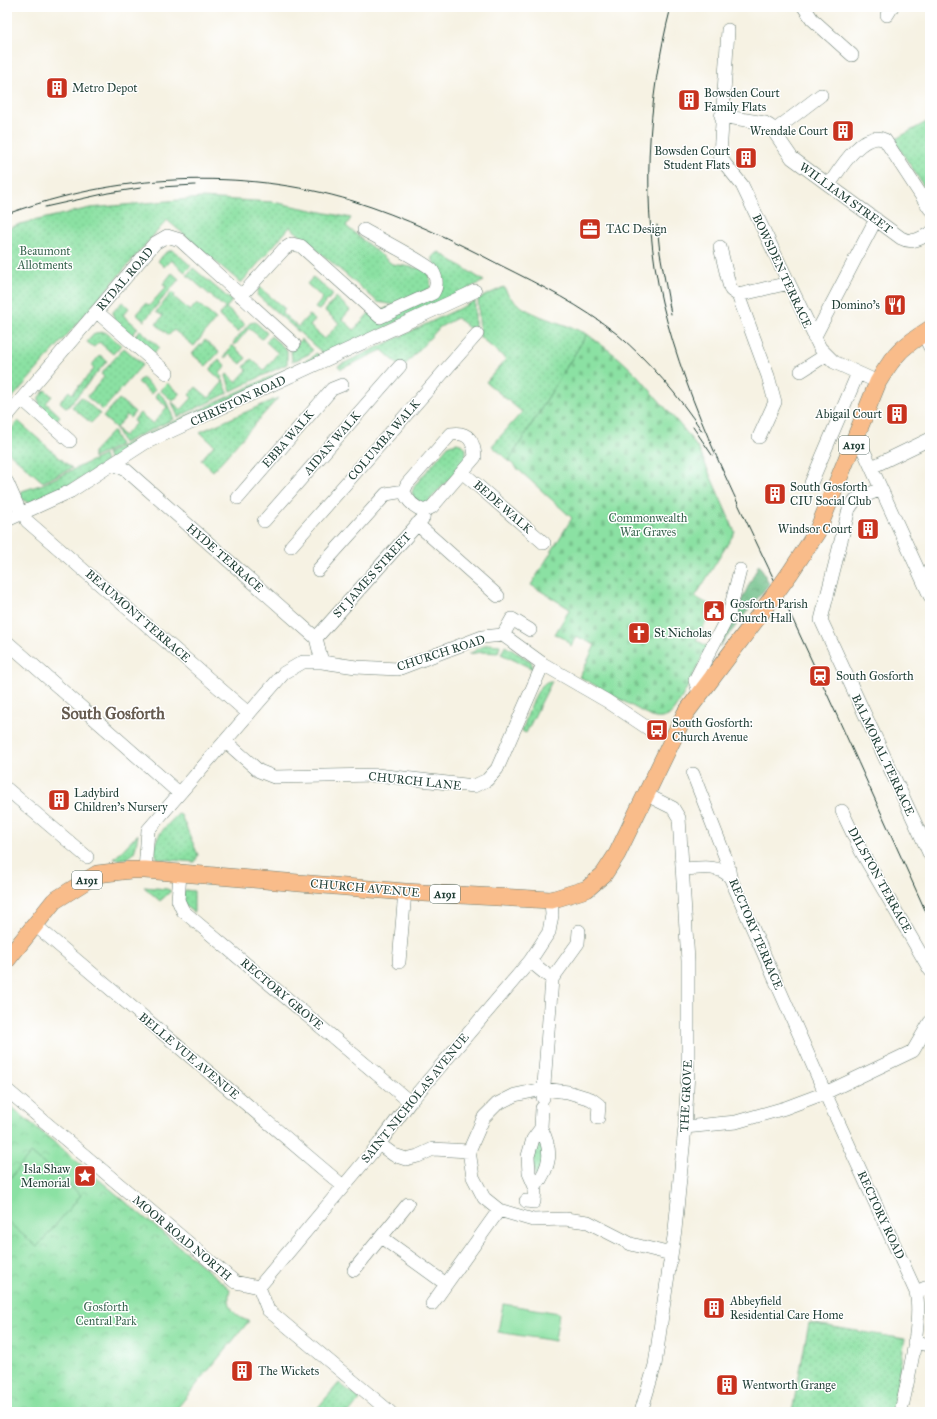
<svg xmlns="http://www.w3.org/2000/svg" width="937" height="1419" viewBox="0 0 937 1419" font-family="'IM FELL Great Primer',serif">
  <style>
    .grass { fill: url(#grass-dots); stroke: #558f6c }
    .forest { fill: url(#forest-crowns); stroke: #487e5e }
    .cemetery { fill: url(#cemetery-stones); stroke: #558f6c }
    .park { fill: url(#park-crowns); stroke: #558f6c }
    .pitch { fill: #8be1a3; stroke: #558f6c }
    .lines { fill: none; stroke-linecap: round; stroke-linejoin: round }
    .minor-casing { stroke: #6a7c71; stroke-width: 14 }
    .major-casing { stroke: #6a7c71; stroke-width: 18 }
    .minor { stroke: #fff; stroke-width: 13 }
    .major { stroke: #f9bc8a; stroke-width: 17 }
    .tram { stroke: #1f3d34; stroke-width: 1 }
    .major-bridge-casing { stroke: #6a7c71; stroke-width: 18; stroke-linecap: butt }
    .major-bridge { stroke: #f9bc8a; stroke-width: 17 }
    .labels { text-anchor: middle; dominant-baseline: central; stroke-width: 3; stroke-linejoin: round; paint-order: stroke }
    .shield { fill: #fff; stroke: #627771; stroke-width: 1 }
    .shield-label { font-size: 11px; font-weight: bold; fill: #1f3d34 }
    .poi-label { font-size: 12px; fill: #1f3d34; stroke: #fff; text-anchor: start }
    .street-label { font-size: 12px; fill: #1f3d34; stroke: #fff }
    .park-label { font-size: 12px; fill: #3a6650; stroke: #fff }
    .district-label { font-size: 16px; font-weight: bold; fill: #655b50; stroke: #fff }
  </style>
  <defs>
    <pattern id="grass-dots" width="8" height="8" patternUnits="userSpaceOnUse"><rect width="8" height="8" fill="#8be1a3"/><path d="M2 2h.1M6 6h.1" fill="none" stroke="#78c28d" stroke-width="1.8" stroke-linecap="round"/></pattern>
    <pattern id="forest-crowns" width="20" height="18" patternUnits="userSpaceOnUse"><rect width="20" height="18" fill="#70bf89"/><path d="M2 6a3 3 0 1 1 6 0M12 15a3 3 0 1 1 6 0" fill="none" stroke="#5b9c71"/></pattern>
    <pattern id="cemetery-stones" width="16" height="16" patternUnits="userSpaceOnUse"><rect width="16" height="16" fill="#8be1a3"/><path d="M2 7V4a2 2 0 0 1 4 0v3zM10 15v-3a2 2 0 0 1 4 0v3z" fill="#78c28d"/></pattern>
    <pattern id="park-crowns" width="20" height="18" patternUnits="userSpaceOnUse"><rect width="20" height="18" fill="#8be1a3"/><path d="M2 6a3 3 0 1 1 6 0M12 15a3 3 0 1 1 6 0" fill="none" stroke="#78c28d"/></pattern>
  </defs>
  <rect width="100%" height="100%" fill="#fff"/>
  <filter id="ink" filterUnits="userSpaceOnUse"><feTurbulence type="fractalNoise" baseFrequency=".025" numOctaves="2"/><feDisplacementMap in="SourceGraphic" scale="8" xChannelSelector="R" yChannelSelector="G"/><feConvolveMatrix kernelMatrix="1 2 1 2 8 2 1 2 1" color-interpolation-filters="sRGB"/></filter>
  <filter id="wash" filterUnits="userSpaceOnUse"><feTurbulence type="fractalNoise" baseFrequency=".012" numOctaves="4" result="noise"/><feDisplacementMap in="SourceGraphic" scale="16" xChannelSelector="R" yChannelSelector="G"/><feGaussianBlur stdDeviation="0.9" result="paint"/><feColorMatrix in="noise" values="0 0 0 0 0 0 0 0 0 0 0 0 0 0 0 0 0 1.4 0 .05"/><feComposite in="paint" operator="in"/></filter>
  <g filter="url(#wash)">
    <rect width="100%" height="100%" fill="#f6f2e3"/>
    <!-- grass -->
    <path class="grass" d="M930,120v76l-36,-56z
      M201,198l72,4 78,16 -5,8 46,38 31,5 6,2 2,17 -37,17 -16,-3 -88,-75 -49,56 -74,-63 -160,184v-175l13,-5 70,-16z
      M173,250l18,16 -6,6 -14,-12 -7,7 -6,-6 8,-9z
      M439,252l45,29 -158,75 -69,-61 2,-8 26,22 -3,4 16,14 11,-12 6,5 -5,6 15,13 14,-16 -14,-12 11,-14 14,13 -8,9 12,11 16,-18 65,-15 8,-9 -11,-31z
      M193,268l39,33 -6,7 19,16 -7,8 -19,-16 6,-8 -38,-33z
      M172,273l7,6 -35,42 -8,-7 10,-11 3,3 17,-19 -3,-3z
      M313,277l20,17 -14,16 -4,-2 8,-10 -16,-14z
      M504,287c11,28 58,34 83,47l-78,127 -17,-15 30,-34 -36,-30 20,-23 -26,-22 -2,-38z
      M172,292l3,3 -1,2 16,14 7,-8 19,16 -22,27 -20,-16 -5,5 -13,-11 7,-8 -7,-4z
      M475,301v32l-18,-15 -17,9 -38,41 -20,-18 -41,19 -3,-3z
      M122,302l7,6 -6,7 15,13 -8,9 -16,-14 -1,-11z
      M255,322l12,11 -5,6 -13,-11 -14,17 -2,-2 17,-20z
      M140,330l19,17 -7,8 -19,-16z
      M105,332l16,13 -8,9 -14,-12 -5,5 -7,-5 8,-9z
      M271,336l16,14v14l-56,27 -5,-15 1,-2 9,8 11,-12 -3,-3 7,-8 13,11 14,-17 -12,-11z
      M301,339l12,11 -4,4 -17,8 -1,-12z
      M205,340l14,12 -13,14 -14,-12z
      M232,345l14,13 -5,6 -11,-10 -5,4 -1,-1z
      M124,348l19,16 -40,46 -16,-13 17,-20 -3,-3z
      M316,353l3,2 -2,6 -208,99 -2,-7 206,-96z
      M100,355l7,6 -40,47 -7,-6 9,-11 3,3 22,-25 -3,-3z
      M219,359l7,7 -6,7 8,20 -50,24 -6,-15 9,8 11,-12 -3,-3 7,-8 13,11 14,-16 -13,-12z
      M142,378l13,11 -4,5 -13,-12z
      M167,383l13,11 -7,7 -13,-11z
      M45,390l7,6 -6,7 14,13 -5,6 -16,-14v-11z
      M158,392l7,7 9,20 -51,24 -7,-15 -13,-11 16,-18 16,13 -5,6 -3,-3 -11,13 8,8 12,-13 -3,-2 7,-8 13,11 14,-17 -12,-11z
      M81,397l19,17 -9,9 -19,-16z
      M278,398l-65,73 -12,-11 13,-15 -14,-13z
      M18,421l51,45 3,2 -29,14 -36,-31v-17z
      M113,431l7,14 -27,13v-6z
      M457,443l6,2 3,4v11l-39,43c-8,1 -14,-3 -15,-11l3,-7 34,-40z
      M104,455l2,7 -27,18 -49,23 -5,-2 -5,-4 2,-6 21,-7z
      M487,644l13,1 -2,8 -16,-1 -13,2z
      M505,646l26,15 2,8 -32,-15z
      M552,681l-26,52 -4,-2c5,-13 15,-52 30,-50z
      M178,814l3,1 17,40 -3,7 -37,-3c-11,-18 9,-33 20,-45z
      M138,834c-3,18 -3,26 -24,25z
      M144,887l23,2 4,2 -11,10z
      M185,890l9,1v22l-10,-8 -1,-13z
      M540,1135l6,24 -10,20 -5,-22z
      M809,1323l96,16 -13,73h-100z
      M339,1383l21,16 -10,13h-36z"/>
    <!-- forest -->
    <path class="forest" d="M759,564l10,20 -50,63z"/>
    <!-- cemetery -->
    <path class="cemetery" d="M587,334l32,24 18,17 50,58 12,17 36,82 -40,65 15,8 -6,11 4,2 -12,22 11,6c-7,15 -28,63 -39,70 -6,3 -13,3 -18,0l-70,-39 15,-32 -19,-9 -5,10 -6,-7 -10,-5 15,-25 -39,-24 41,-67 -63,-57z"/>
    <!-- park -->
    <path class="park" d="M7,1103l223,186c-4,15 3,28 19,32l-75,91h-164l-3,-4z"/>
    <!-- pitch -->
    <path class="pitch" d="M31,1153l50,42 -44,52 -30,-26v-39z
      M503,1304l56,9 -4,28 -57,-9z"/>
  </g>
  <g filter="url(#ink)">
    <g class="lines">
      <!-- minor casing -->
      <g class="minor-casing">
        <path id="minor" d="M804,7l8,12 40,36
          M887,15l5,-8
          M728,30l-8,125 5,9 17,21 78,163 14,14 44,20
          M721,116l44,7 5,3 22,32 109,80c11,6 19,1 29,-5
          M774,131l47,-36
          M829,185c10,-15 34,-56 56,-45l45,69
          M720,247l9,37 2,6 7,5 30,81 7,26 -16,35
          M738,295l51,-12
          M241,296l43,-47 8,-5 9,2 79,71 53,-24c5,-8 4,-15 -1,-23 -4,-6 -58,-34 -68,-40
          M97,312l70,61
          M923,333l7,14
          M814,338l62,-119
          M801,371l25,-16
          M22,399l48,42
          M7,416l148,-173 12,-7 13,4 114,104
          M857,436l73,160
          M114,464l12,6 190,168 6,24
          M872,467l58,-28
          M462,472l82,71
          M7,482l14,32
          M811,483l47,-110
          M881,489l-26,11 -6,9 -28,111 109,235
          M238,498l94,-109 10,-4
          M7,520l64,-29 74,-48 330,-152
          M27,521l221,192
          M264,521l136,-155
          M417,524l81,72
          M291,546l186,-212
          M318,570l68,-76 18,-3
          M503,635l9,-16 18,11
          M316,638l107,-120 1,-7 8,-4 43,-50c-1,-15 -6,-26 -24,-23l-44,50 -3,7c3,10 10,16 20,20
          M7,642l172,151
          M699,693l-4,-13 34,-66 11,-44
          M225,741l34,30 15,6 103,-2 97,11 13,-6 10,-11 46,-105
          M693,774l35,90 2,13 95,216 91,199c7,29 -9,90 -15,120
          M7,789l80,68
          M842,811l19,40 69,119
          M684,869c16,-1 34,-5 46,8
          M145,870l3,-40 136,-157 19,-11h19l34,5 42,2 84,-32 21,-2 40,29 64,37 45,30
          M180,874l-2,26 5,11 227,191
          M35,925l308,261
          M530,961l22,18
          M399,962l6,-70
          M7,1090l228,192 24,5 9,23 122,102
          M543,1098l9,-119 26,-36 1,-12
          M598,1118l1,-13 -8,-6 -23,-7 -25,-3 -28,6 -18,9 -13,13 -15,34 4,26 11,21 15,12 34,10 32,-1 23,3 43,22 40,10
          M685,1127l51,-5 49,-14 40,-15 88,-42 17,-29
          M379,1144l15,11 12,4 12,-3 15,-7 36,2
          M535,1187c16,-21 18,-36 6,-59
          M526,1201l8,1 1,-15 -6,-14 -1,-17 5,-17 8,-11 1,-20
          M381,1237l65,47
          M354,1270l54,-66
          M259,1287l120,-143 31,-42 120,-141 19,-29 3,-17 -1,-15
          M916,1292l14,-6
          M432,1304l67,-94
          M914,1342l16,3
          M641,1412l14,-47 8,-57 12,-78 10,-103 3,-56v-110l-9,-143 -6,-10 -28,-14"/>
      </g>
      <!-- major casing -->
      <g class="major-casing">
        <path id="major" d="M790,573l27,-41 61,-150c17,-29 24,-35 52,-53
          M7,960l47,-59 43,-27 34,-4h14l260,22 146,8 36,-11 17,-15 13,-20 68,-140 87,-116"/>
      </g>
      <!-- minor -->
      <use href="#minor" class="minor"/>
      <!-- major -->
      <use href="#major" class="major"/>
      <!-- tram -->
      <path class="tram" d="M671,7c-24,92 -31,202 -9,295 26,107 78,204 124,303 49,105 96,210 144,316
        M161,187l34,-2
        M45,207l63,-14 33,-5
        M7,214c109,-40 234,-47 346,-13 51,16 100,39 147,64 40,20 82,41 117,69 33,28 61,61 85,97
        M657,225l3,28 11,61
        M693,427l19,28"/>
      <!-- major-bridge casing -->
      <g class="major-bridge-casing">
        <path id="major-bridge" d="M772,598l18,-25"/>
      </g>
      <!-- major-bridge -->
      <use href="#major-bridge" class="major-bridge"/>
    </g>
  </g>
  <!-- icons -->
  <defs>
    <g id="building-square" transform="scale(1.15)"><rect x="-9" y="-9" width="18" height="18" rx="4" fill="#c8321e" stroke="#fff"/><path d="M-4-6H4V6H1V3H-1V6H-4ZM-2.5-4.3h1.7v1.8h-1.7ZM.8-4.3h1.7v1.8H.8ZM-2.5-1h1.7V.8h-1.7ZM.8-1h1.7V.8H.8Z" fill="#fff"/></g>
    <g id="office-square" transform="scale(1.15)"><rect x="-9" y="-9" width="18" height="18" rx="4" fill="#c8321e" stroke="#fff"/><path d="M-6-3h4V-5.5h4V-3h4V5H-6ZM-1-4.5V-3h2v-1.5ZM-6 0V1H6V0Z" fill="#fff"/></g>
    <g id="restaurant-square" transform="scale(1.15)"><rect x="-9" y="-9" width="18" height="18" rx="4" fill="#c8321e" stroke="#fff"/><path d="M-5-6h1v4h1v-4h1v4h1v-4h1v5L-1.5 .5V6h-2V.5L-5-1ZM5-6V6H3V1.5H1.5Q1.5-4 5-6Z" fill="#fff"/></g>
    <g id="civic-square" transform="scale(1.15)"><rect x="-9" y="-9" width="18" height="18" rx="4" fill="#c8321e" stroke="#fff"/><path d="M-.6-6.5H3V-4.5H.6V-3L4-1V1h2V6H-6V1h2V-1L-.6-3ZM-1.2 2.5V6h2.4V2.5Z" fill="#fff"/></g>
    <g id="church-square" transform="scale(1.15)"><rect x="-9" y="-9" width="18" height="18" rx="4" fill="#c8321e" stroke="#fff"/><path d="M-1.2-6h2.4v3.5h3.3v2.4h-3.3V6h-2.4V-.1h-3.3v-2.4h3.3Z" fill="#fff"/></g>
    <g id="station-square" transform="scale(1.15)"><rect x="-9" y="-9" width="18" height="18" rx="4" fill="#c8321e" stroke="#fff"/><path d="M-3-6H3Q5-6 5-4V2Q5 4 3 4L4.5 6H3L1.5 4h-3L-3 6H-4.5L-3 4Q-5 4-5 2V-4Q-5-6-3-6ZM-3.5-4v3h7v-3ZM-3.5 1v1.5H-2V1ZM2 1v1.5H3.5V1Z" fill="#fff"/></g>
    <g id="bus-square" transform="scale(1.15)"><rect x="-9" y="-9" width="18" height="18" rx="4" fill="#c8321e" stroke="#fff"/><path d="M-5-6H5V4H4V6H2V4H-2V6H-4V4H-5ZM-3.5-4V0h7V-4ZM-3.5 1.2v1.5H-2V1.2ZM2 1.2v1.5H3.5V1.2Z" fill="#fff"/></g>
    <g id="sight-square" transform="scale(1.15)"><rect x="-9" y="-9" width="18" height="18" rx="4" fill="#c8321e" stroke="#fff"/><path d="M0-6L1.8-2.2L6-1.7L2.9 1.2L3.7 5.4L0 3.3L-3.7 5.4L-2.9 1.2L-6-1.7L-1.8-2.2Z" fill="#fff"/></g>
  </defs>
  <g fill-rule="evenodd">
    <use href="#building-square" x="57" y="88"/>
    <use href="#building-square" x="689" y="100"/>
    <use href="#building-square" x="843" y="131"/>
    <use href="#building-square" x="746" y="158"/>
    <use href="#office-square" x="590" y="229"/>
    <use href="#restaurant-square" x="895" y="305"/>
    <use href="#building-square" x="897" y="414"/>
    <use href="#building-square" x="775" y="494"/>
    <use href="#building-square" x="868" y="529"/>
    <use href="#civic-square" x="714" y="611"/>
    <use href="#church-square" x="639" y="633"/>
    <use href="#station-square" x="820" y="676"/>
    <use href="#bus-square" x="657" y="730"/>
    <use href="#building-square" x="59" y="800"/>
    <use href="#sight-square" x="85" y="1176"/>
    <use href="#building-square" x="714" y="1308"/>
    <use href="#building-square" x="242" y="1371"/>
    <use href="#building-square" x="727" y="1385"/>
  </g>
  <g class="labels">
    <!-- shield labels -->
    <g class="shield">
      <rect x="839" y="436" width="30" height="18" rx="3"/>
      <rect x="72" y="871" width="30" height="18" rx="3"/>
      <rect x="430" y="885" width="30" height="18" rx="3"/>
    </g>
    <g class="shield-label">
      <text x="854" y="445">A191</text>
      <text x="87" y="880">A191</text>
      <text x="445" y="894">A191</text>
    </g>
    <!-- poi labels -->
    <g class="poi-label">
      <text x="72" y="88">Metro Depot</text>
      <text x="704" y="93">Bowsden Court<tspan x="704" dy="14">Family Flats</tspan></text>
      <text x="828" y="131" text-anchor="end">Wrendale Court</text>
      <text x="730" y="151" text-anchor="end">Bowsden Court<tspan x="730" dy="14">Student Flats</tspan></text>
      <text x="606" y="229">TAC Design</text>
      <text x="880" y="305" text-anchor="end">Domino's</text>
      <text x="882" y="414" text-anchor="end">Abigail Court</text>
      <text x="790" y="487">South Gosforth<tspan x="790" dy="14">CIU Social Club</tspan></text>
      <text x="852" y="529" text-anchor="end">Windsor Court</text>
      <text x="730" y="604">Gosforth Parish<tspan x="730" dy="14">Church Hall</tspan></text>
      <text x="654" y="633">St Nicholas</text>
      <text x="836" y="676">South Gosforth</text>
      <text x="672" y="723">South Gosforth:<tspan x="672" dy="14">Church Avenue</tspan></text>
      <text x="74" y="793">Ladybird<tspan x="74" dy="14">Children's Nursery</tspan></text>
      <text x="70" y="1169" text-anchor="end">Isla Shaw<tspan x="70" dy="14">Memorial</tspan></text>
      <text x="730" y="1301">Abbeyfield<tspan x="730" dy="14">Residential Care Home</tspan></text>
      <text x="258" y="1371">The Wickets</text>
      <text x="742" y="1385">Wentworth Grange</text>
    </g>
    <!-- street labels -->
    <g class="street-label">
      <text transform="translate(846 198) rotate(36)">WILLIAM STREET</text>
      <text transform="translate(782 271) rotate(65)">BOWSDEN TERRACE</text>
      <text transform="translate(125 279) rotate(-49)">RYDAL ROAD</text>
      <text transform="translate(238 401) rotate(-25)">CHRISTON ROAD</text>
      <text transform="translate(288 439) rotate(-49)">EBBA WALK</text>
      <text transform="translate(384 440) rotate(-49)">COLUMBA WALK</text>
      <text transform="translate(332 443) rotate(-49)">AIDAN WALK</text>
      <text transform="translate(503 507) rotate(41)">BEDE WALK</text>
      <text transform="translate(225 558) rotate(41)">HYDE TERRACE</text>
      <text transform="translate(372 575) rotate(-48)">ST JAMES STREET</text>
      <text transform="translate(138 616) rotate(41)">BEAUMONT TERRACE</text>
      <text transform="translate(441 653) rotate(-18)">CHURCH ROAD</text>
      <text transform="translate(883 755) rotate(65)">BALMORAL TERRACE</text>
      <text transform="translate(415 781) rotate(6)">CHURCH LANE</text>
      <text transform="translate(880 880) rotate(61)">DILSTON TERRACE</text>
      <text transform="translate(365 888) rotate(5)">CHURCH AVENUE</text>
      <text transform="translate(756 934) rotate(67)">RECTORY TERRACE</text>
      <text transform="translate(282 994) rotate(40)">RECTORY GROVE</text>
      <text transform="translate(189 1056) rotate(40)">BELLE VUE AVENUE</text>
      <text transform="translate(686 1096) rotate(-87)">THE GROVE</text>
      <text transform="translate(415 1098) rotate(-51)">SAINT NICHOLAS AVENUE</text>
      <text transform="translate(881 1215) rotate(65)">RECTORY ROAD</text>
      <text transform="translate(182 1238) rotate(40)">MOOR ROAD NORTH</text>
    </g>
    <!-- park labels -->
    <g class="park-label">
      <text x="45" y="251">Beaumont<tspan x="45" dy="14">Allotments</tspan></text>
      <text x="648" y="518">Commonwealth<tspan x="648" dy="14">War Graves</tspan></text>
      <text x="106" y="1307">Gosforth<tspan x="106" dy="14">Central Park</tspan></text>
    </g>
    <!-- district labels -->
    <g class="district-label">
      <text x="113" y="713">South Gosforth</text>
    </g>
  </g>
  <!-- margin -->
  <rect width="937" height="1419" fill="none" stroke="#fff" stroke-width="24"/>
</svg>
